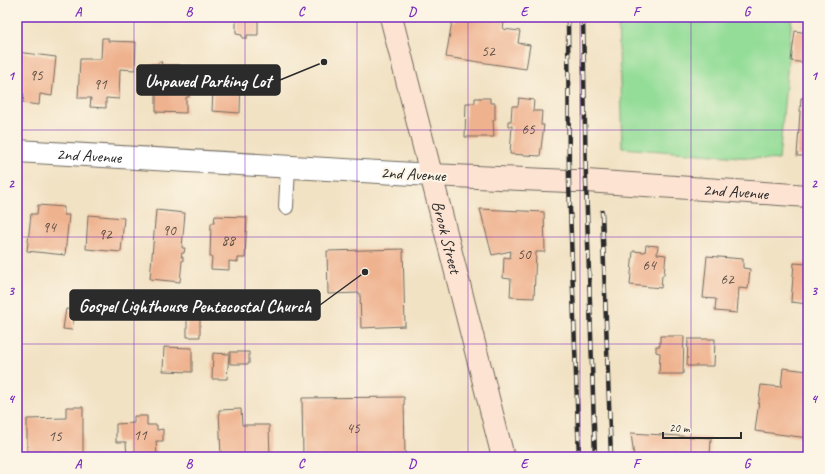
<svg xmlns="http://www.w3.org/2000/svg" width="825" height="474" viewBox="0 0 825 474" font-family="Caveat,sans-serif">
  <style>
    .green { fill: #94dd98; stroke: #608462 }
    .building { fill: #efb28f }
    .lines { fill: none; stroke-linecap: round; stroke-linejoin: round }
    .lane-casing { stroke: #716b61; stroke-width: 16 }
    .street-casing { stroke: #716b61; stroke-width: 24 }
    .secondary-casing { stroke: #716b61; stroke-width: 24 }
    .lane { stroke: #fff; stroke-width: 14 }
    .street { stroke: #fff; stroke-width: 22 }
    .secondary { stroke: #fde3d1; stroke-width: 22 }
    .rail-casing { stroke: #2b2b2b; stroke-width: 4.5 }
    .rail { stroke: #fcf5e5; stroke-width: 3; stroke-dasharray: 9; stroke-linecap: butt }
    .grid { fill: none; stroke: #7b2cbf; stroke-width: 1; stroke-opacity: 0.55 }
    .labels { text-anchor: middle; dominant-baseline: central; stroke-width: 4; stroke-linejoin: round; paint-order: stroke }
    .number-label { font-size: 15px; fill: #5c4d44 }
    .street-label { font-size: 17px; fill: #2b2b2b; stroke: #fcf5e5 }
    .leader { fill: none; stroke: #2b2b2b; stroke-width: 1.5 }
    .callout-dot { fill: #2b2b2b; stroke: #fcf5e5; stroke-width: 1.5 }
    .callout { fill: #2b2b2b; stroke: #2b2b2b; stroke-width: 1.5 }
    .callout-label { font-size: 18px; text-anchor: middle; font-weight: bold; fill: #fff }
    .neatline { fill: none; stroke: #7b2cbf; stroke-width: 1.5 }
    .grid-label { font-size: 13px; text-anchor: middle; font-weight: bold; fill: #7b2cbf }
  </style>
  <rect width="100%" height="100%" fill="#fcf5e5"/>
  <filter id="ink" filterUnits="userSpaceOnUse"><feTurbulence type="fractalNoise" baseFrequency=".025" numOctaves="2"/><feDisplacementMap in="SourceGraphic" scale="8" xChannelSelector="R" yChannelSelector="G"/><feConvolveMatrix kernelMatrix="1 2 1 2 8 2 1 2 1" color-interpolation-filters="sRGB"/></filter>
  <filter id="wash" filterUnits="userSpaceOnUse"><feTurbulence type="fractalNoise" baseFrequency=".012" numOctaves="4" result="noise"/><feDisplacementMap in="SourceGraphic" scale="16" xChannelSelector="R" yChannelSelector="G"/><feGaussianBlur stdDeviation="0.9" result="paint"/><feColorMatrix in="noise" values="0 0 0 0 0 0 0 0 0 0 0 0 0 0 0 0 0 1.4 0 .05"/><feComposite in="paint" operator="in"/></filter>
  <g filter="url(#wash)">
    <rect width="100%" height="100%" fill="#f2e2c4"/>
    <!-- green -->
    <path class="green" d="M618,17h174l-13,143 -157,-12z"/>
    <g id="blocks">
      <!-- building -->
      <path class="building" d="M236,17h22v18h-11v3h-5v-3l-6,-1z
        M455,17h50l-2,12 17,2 -2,12 12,2 -4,24 -80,-12 6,-36 3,1z
        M795,31l13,2 -2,30 -15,-2z
        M102,38h6v3l28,1 -1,28 -15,-1 -1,30 -13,-1v10l-16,-1 1,-9h-13l2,-39h21z
        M17,52l39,5 -4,39 -12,-2 -1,11 -16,-2 1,-9 -7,-1z
        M159,62h3l-1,3h19l-1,12h10l-2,16 2,1v3h-3v16l-30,-1v-24h-6v-24h8z
        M203,68l38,2 -1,43 -28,-2 1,-22h-11z
        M475,98h15v5h5v17h-2l1,17h-29l1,-34h9z
        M519,98l15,2 -1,11h9l-1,14h3l-4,31 -30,-2 2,-28h-4v-5h3l1,-15h6z
        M801,98h7v58h-11z
        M38,205l26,2v8h5l-4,40 -38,-4 4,-37h6z
        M480,209l64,3 1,40h-9l-2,46 -24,-1 1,-18 -8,-1 1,-21 6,1 1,-7 -19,4z
        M156,210l29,3 -3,35h3l-1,5h-2l-1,4h2v4h-1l-2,21 -30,-3z
        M88,215l36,3 -3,34 -35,-3z
        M215,216l32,1 -2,41h-7v4l-9,-1v9l-18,-1 1,-12h-2l1,-34h3z
        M646,245l12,1 -1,8 9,1 -2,20h-2l-1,13 -31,-3 3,-34 12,1z
        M403,249l2,77 -44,2 -1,-35 -32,1 -1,-43z
        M707,256l36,3v9l7,1 -2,20 -9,-1 -2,25 -22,-2 1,-12 -13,-1z
        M794,263l14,1v40l-17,-2z
        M66,309l9,1 -3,20 -9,-1z
        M187,315h13v22h-13z
        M660,336h24l-1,38h-24l1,-21 -4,-1v-6h4z
        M688,339h27l-1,27h-27z
        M164,347l28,1v24l-29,-1z
        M230,352h19v12h-19z
        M213,353l16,1 -2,25h-15z
        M783,368l25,3v67l-53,-7 6,-46 20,2z
        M404,397l1,60h-102l-1,-59z
        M66,407h17v46l-56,1v-35l39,-1z
        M241,409l1,16h27l1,31 -49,1 -2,-47z
        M134,416h13v9h10v5l6,-1v12h-7l1,16h-30l-1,-15h-10v-18l18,-1z
        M631,433l80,5 -1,19h-76z"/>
    </g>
  </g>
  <g filter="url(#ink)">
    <use href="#blocks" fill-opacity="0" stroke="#716b61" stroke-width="1"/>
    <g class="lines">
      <!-- lane casing -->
      <g class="lane-casing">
        <path id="lane" d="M286,207l2,-40"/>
      </g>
      <!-- street casing -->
      <g class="street-casing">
        <g id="street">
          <path id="s1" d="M17,151l414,24"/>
        </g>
      </g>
      <!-- secondary casing -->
      <g class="secondary-casing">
        <g id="secondary">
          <path id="s2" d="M391,17l112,440"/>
          <path id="s3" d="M431,175l138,6h17l222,15"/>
        </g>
      </g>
      <!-- lane -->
      <use href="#lane" class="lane"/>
      <!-- street -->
      <use href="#street" class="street"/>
      <!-- secondary -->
      <use href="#secondary" class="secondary"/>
      <!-- rail casing -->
      <g class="rail-casing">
        <path id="rail" d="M568,17l1,164 10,276
          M583,17l3,164 9,276
          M602,212l9,245"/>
      </g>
      <!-- rail -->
      <use href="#rail" class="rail"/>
    </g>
  </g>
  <!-- grid -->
  <path class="grid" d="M134,17v440M245,17v440M357,17v440M468,17v440M580,17v440M691,17v440M17,130h791M17,237h791M17,344h791"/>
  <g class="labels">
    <!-- number labels -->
    <g class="number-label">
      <text x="488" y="51">52</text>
      <text x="36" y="75">95</text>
      <text x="100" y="84">91</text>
      <text x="528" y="129">65</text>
      <text x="49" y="227">94</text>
      <text x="169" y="230">90</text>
      <text x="105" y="234">92</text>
      <text x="228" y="240">88</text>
      <text x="524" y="254">50</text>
      <text x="649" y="265">64</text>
      <text x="727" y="279">62</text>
      <text x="353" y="428">45</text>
      <text x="140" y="435">11</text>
      <text x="55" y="436">15</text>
    </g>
    <!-- street labels -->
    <g class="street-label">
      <text stroke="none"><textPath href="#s1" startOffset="72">2nd Avenue</textPath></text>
      <text transform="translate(413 174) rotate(3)">2nd Avenue</text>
      <text stroke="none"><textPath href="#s3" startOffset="305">2nd Avenue</textPath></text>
      <text stroke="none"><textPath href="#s2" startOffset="227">Brook Street</textPath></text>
    </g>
  </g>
  <!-- callouts -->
  <path class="leader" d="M324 62L280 80M365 272L320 305"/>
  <g class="callout-dot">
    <circle cx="324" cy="62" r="4"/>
    <circle cx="365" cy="272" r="4"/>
  </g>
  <g class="callout">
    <rect x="137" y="65" width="143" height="30" rx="4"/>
    <rect x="70" y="290" width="250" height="30" rx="4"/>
  </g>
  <g class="callout-label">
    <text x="208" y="87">Unpaved Parking Lot</text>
    <text x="195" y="312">Gospel Lighthouse Pentecostal Church</text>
  </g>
  <!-- margin -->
  <rect width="825" height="474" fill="none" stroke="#fcf5e5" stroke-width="44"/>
  <!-- scale -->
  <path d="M663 432v6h78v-6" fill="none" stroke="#2b2b2b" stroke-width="2"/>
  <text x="669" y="432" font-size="12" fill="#2b2b2b" stroke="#fcf5e5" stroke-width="3" paint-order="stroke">20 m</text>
  <rect x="22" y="22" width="781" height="430" class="neatline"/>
  <g class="grid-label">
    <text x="78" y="16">A</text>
    <text x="189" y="16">B</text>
    <text x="301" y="16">C</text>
    <text x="412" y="16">D</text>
    <text x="524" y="16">E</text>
    <text x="636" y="16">F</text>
    <text x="747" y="16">G</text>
    <text x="11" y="80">1</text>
    <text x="814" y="80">1</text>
    <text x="11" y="188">2</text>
    <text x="814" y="188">2</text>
    <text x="11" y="295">3</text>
    <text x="814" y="295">3</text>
    <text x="11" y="403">4</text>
    <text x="814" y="403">4</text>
    <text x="78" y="468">A</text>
    <text x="189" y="468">B</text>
    <text x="301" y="468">C</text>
    <text x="412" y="468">D</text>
    <text x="524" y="468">E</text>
    <text x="636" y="468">F</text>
    <text x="747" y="468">G</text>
  </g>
</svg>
